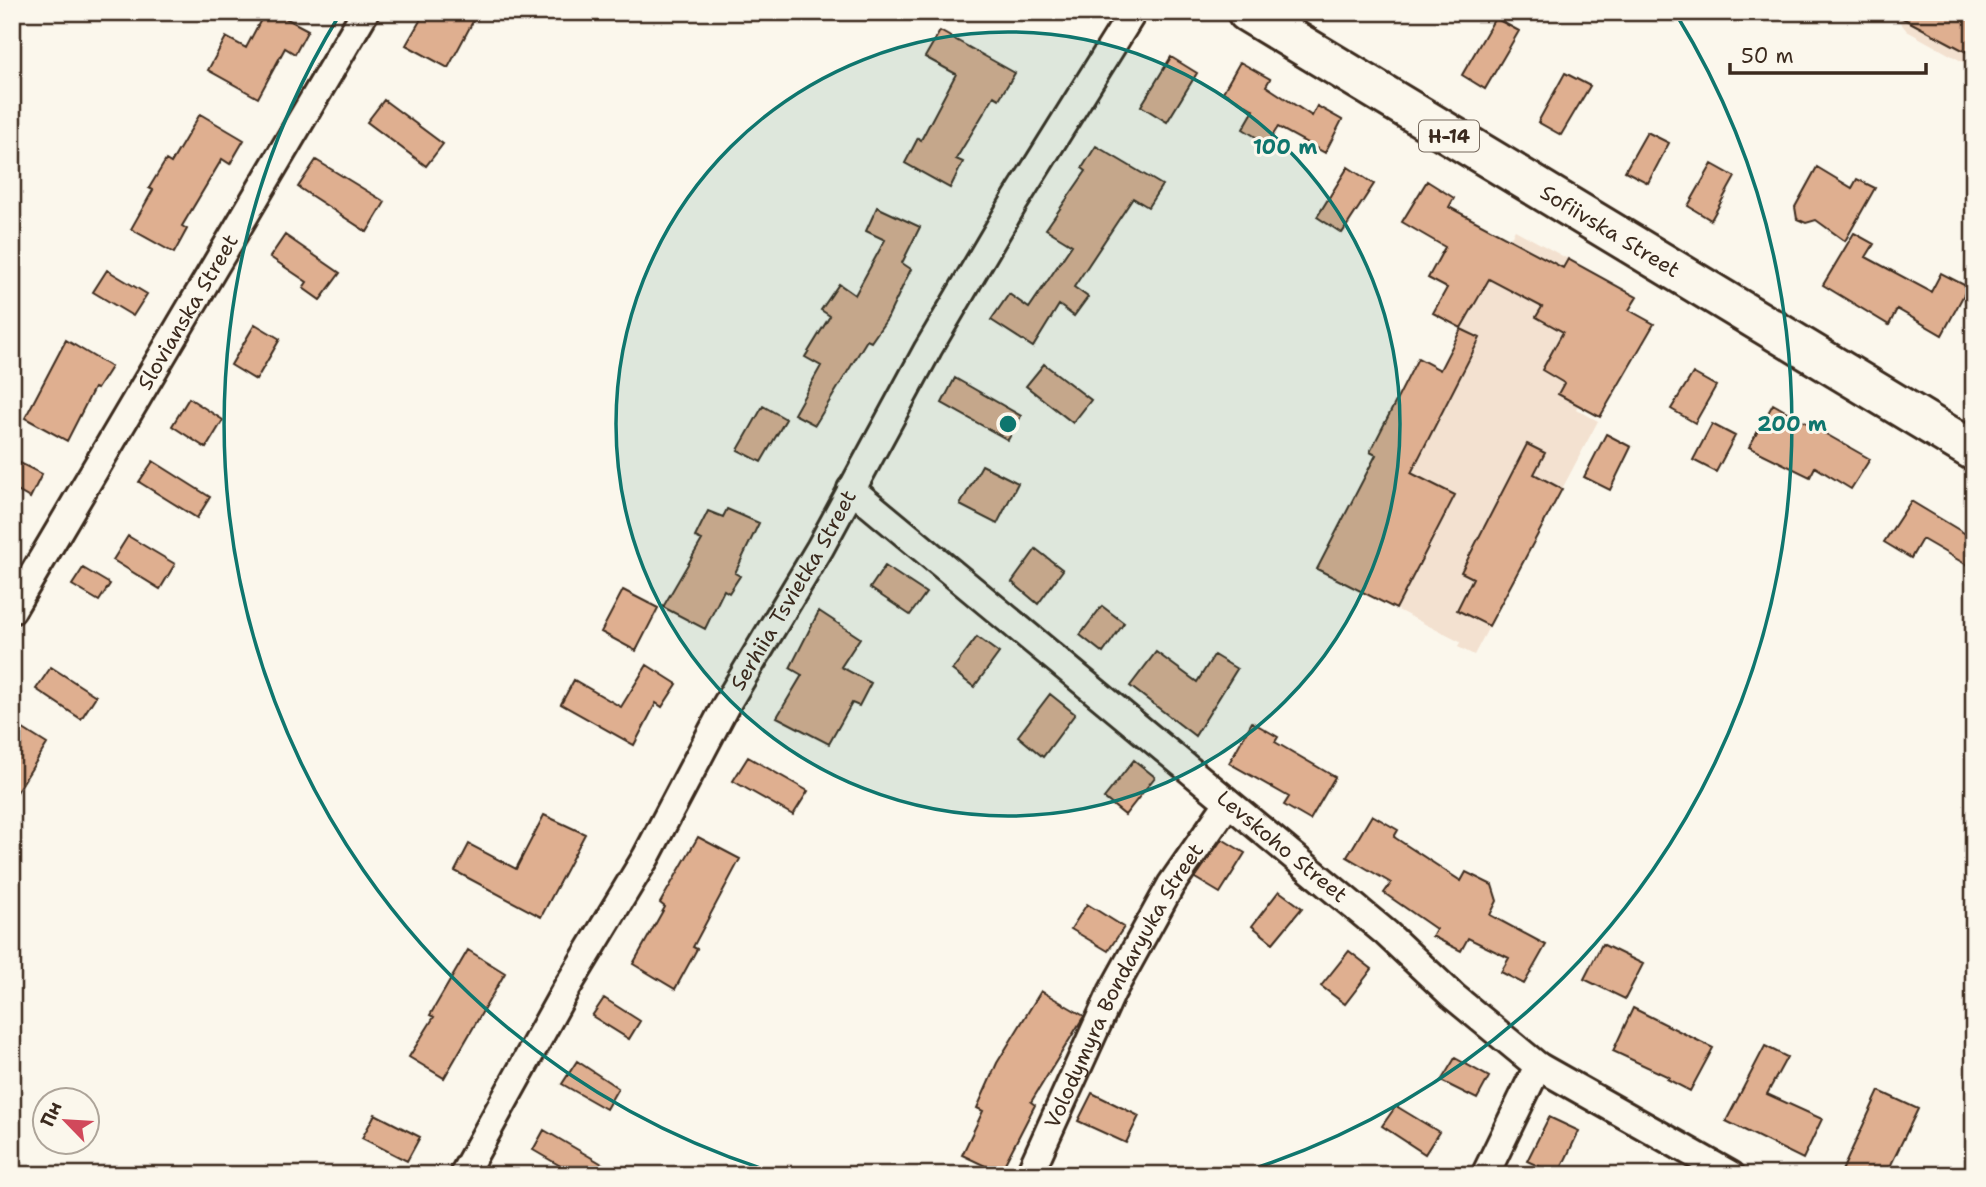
<svg xmlns="http://www.w3.org/2000/svg" width="1986" height="1187" viewBox="0 0 1986 1187" font-family="'Shantell Sans',sans-serif">
  <style>
    .built { fill: #f3e1d0 }
    .building { fill: #dfaf90; stroke: #3b2a1e; stroke-width: 2 }
    .lines { fill: none; stroke-linecap: round; stroke-linejoin: round }
    .street-casing { stroke: #3b2a1e; stroke-width: 32 }
    .primary-casing { stroke: #3b2a1e; stroke-width: 44 }
    .street { stroke: #fbf7ec; stroke-width: 26 }
    .primary { stroke: #fbf7ec; stroke-width: 38 }
    .ring { fill: none; stroke: #0f766e; stroke-width: 3.5 }
    .labels { text-anchor: middle; dominant-baseline: central; stroke-width: 6; stroke-linejoin: round; paint-order: stroke }
    .shield { fill: #fbf7ec; stroke: #75685c; stroke-width: 2 }
    .shield-label { font-size: 19px; font-weight: bold; fill: #3b2a1e }
    .street-label { font-size: 21px; fill: #3b2a1e; stroke: #fbf7ec }
    .centre { fill: #0f766e; stroke: #fbf7ec; stroke-width: 3.5 }
    .ring-label { font-size: 21px; text-anchor: middle; font-weight: bold; fill: #0f766e; stroke: #fbf7ec; stroke-width: 6; stroke-linejoin: round; paint-order: stroke }
  </style>
  <rect width="100%" height="100%" fill="#fbf7ec"/>
  <filter id="ink" filterUnits="userSpaceOnUse"><feTurbulence type="fractalNoise" baseFrequency=".0143" numOctaves="2"/><feDisplacementMap in="SourceGraphic" scale="14" xChannelSelector="R" yChannelSelector="G"/><feConvolveMatrix kernelMatrix="1 2 1 2 8 2 1 2 1" color-interpolation-filters="sRGB"/></filter>
  <g filter="url(#ink)">
    <!-- built -->
    <path class="built" d="M1892,12h82v56l-67,-37z
      M1515,230l53,29 -32,58 69,38 -29,54 22,12 -124,234 -16,-8 2,-5 -142,-73 58,-113 -6,-4 48,-94 22,11z"/>
    <!-- building -->
    <path class="building" d="M265,12h9l34,18 -13,24 -10,-6 -27,50 -50,-28 18,-33 20,11z
      M425,12h53l-30,56 -42,-23z
      M1891,12h83v44z
      M1495,18l24,13 -34,58 -23,-14z
      M940,31l75,42 -16,26 -5,-3 -38,63 7,3 -13,26 -45,-25 13,-25 3,2 35,-66 -31,-17z
      M1171,57l26,16 -30,49 -26,-16z
      M1240,62l30,17 -4,7 46,30 5,-10 25,14 -17,33 -47,-26 -11,17 -24,-15 11,-19 -31,-18z
      M1565,73l25,13 -29,49 -23,-13z
      M384,100l59,44 -17,22 -59,-44z
      M200,114l44,26 -14,24 -8,-5 -40,67 5,3 -13,24 -43,-24 22,-39 -4,-2 17,-28 5,3z
      M1647,132l22,11 -21,40 -23,-12z
      M1096,146l66,39 -14,22 -15,-9 -59,89 14,10 -14,19 -15,-11 -26,42 -42,-27 18,-26 20,14 43,-63 -26,-16 40,-58 -4,-3z
      M316,160l69,42 -18,30 -69,-45z
      M1712,164l23,13 -24,43 -23,-14z
      M1348,167l26,17 -32,49 -25,-16z
      M1817,167l35,21 5,-9 18,9 -30,53 -29,-21 -10,3 -9,-4 -2,-12z
      M1427,181l27,17 -5,9 114,61 5,-9 69,38 -8,13 25,14 -54,93 -42,-23 6,-11 -22,-13 21,-38 -27,-15 6,-10 -53,-28 -28,49 -28,-15 14,-25 -19,-10 17,-31 -43,-25z
      M877,207l43,20 -18,36 9,6 -24,50 -16,23 -4,-2 -52,85 -21,-11 27,-48 -16,-9 25,-41 -9,-6 18,-26 16,11 30,-55 -19,-9z
      M1854,233l20,11 -8,13 65,35 10,-19 27,14 -26,48 -45,-26 -8,16 -66,-40z
      M285,235l55,38 -20,27 -17,-12 4,-6 -37,-25z
      M107,270l40,24 -14,22 -40,-24z
      M255,324l25,15 -24,41 -25,-15z
      M1461,329l19,9 -69,135 44,22 -59,114 -79,-40 59,-114 -6,-3 48,-94 22,12z
      M66,340l45,27 -14,22 -3,-1 -27,53 -42,-23z
      M1044,364l47,36 -18,23 -47,-37z
      M1693,373l23,13 -21,37 -24,-14z
      M955,378l66,38 -13,24 -66,-37z
      M189,398l34,22 -17,28 -34,-22z
      M1773,404l97,55 -19,30 -36,-22 -5,10 -61,-30z
      M763,406l23,13 -25,43 -23,-12z
      M1712,424l23,12 -19,36 -23,-12z
      M1606,434l25,13 -21,43 -26,-13z
      M1527,444l18,9 -11,21 28,15 -73,137 -32,-16 16,-32 -12,-6z
      M12,459l30,15 -12,24 -18,-10z
      M153,461l57,36 -13,21 -58,-36z
      M982,465l36,18 -21,41 -37,-19z
      M1911,501l63,38v30l-52,-30 -11,19 -27,-16z
      M727,509l32,14 -24,50 5,3 -11,17 -5,-3 -19,39 -42,-22 39,-67 -7,-3 13,-26 15,6z
      M128,536l47,28 -15,25 -47,-29z
      M1036,549l27,21 -25,34 -26,-22z
      M885,566l41,27 -16,22 -40,-27z
      M83,568l27,16 -11,17 -27,-16z
      M623,590l35,18 -22,43 -35,-19z
      M1102,606l22,17 -21,30 -23,-18z
      M819,611l41,27 -19,29 30,16 -12,23 -7,-3 -23,41 -52,-27 25,-42 -12,-7z
      M977,637l22,16 -25,34 -22,-17z
      M1156,652l41,30 17,-27 23,14 -42,67 -65,-50z
      M647,665l30,19 -15,23 -6,-4 -22,42 -73,-41 13,-24 47,27z
      M51,667l45,29 -15,23 -45,-30z
      M1050,694l25,20 -32,43 -25,-21z
      M12,722l35,22 -35,56z
      M1252,722l26,15 -3,5 60,35 -25,43 -26,-15 5,-8 -60,-34z
      M748,757l60,34 -15,24 -60,-34z
      M1134,760l21,17 -30,38 -21,-17z
      M544,815l41,19 -44,83 -86,-46 14,-27 47,25z
      M1372,815l26,15 -4,7 67,44 5,-9 26,13 5,16 -7,14 56,30 -22,39 -23,-12 8,-14 -41,-20 -7,13 -29,-15 4,-7 -52,-36 7,-10 -44,-26z
      M698,837l42,22 -47,88 4,2 -22,40 -42,-25 32,-57 -5,-4z
      M1222,839l23,14 -25,40 -25,-15z
      M1279,891l23,17 -29,35 -21,-17z
      M1087,904l37,23 -16,24 -37,-22z
      M1602,944l41,20 -18,35 -41,-20z
      M468,950l37,23 -61,105 -35,-21 25,-40 -4,-2z
      M1349,951l23,18 -27,35 -24,-18z
      M1041,991l43,25 -53,86 4,3 -35,68 -38,-18 21,-44 -6,-3 20,-45z
      M604,998l36,23 -11,18 -37,-23z
      M1633,1008l80,40 -23,43 -23,-12 2,-2 -56,-26z
      M1765,1046l22,11 -20,37 55,25 -19,40 -77,-38z
      M1455,1058l34,19 -12,22 -36,-18z
      M577,1061l41,27 -12,21 -44,-25z
      M1879,1091l39,18 -32,66h-46z
      M1092,1093l47,23 -13,27 -48,-22z
      M1396,1106l43,26 -14,22 -43,-28z
      M375,1114l45,23 -13,24 -45,-23z
      M1549,1117l30,14 -21,44 -31,-14z
      M544,1130l77,45h-45l-43,-25z"/>
    <g class="lines">
      <!-- street casing -->
      <g class="street-casing">
        <g id="street">
          <path id="s1" d="M851,489l535,444 67,63 85,70 193,109"/>
          <path id="s2" d="M12,610l353,-598"/>
          <path id="s3" d="M463,1175l103,-186 80,-132 80,-152 94,-157 108,-199 87,-148 118,-189"/>
          <path id="s4" d="M1029,1175l83,-183 59,-107 57,-82"/>
          <path d="M1485,1175l53,-109"/>
        </g>
      </g>
      <!-- primary casing -->
      <g class="primary-casing">
        <g id="primary">
          <path id="s5" d="M1247,12l727,439"/>
        </g>
      </g>
      <!-- street -->
      <use href="#street" class="street"/>
      <!-- primary -->
      <use href="#primary" class="primary"/>
    </g>
  </g>
  <!-- distance rings -->
  <circle cx="1008" cy="424" r="392" fill="#0f766e" fill-opacity=".12"/>
  <g class="ring">
    <circle cx="1008" cy="424" r="392"/>
    <path d="M779 1174A784 784 0 0 1 340 14M1676 14A784 784 0 0 1 1237 1174"/>
  </g>
  <g class="labels">
    <!-- shield labels -->
    <rect class="shield" x="1419" y="120.5" width="60" height="31" rx="5"/>
    <g class="shield-label">
      <text x="1449" y="136">Н-14</text>
    </g>
    <!-- street labels -->
    <g class="street-label">
      <text stroke="none"><textPath href="#s5" startOffset="424">Sofiivska Street</textPath></text>
      <text stroke="none"><textPath href="#s2" startOffset="346">Slovianska Street</textPath></text>
      <text stroke="none"><textPath href="#s3" startOffset="672">Serhiia Tsvietka Street</textPath></text>
      <text stroke="none"><textPath href="#s1" startOffset="560">Levskoho Street</textPath></text>
      <text stroke="none"><textPath href="#s4" startOffset="212">Volodymyra Bondaryuka Street</textPath></text>
    </g>
  </g>
  <circle cx="1008" cy="424" r="10" class="centre"/>
  <g class="ring-label">
    <text x="1285" y="154">100 m</text>
    <text x="1792" y="431">200 m</text>
  </g>
  <!-- margin -->
  <rect width="1986" height="1187" fill="none" stroke="#fbf7ec" stroke-width="42"/>
  <rect x="21" y="21" width="1944" height="1145" fill="none" stroke="#3b2a1e" stroke-width="2.5" filter="url(#ink)"/>
  <!-- north arrow -->
  <g transform="translate(66 1121) rotate(295)"><circle r="33" fill="#fbf7ec" stroke="#aea59a" stroke-width="2"/>
  <path d="M0-5L12 26L0 18L-12 26Z" fill="#d1495b"/>
  <text y="-10" font-size="19" font-weight="bold" text-anchor="middle" fill="#3b2a1e">Пн</text>
  </g>
  <!-- scale -->
  <path d="M1730 63v10h196v-10" fill="none" stroke="#3b2a1e" stroke-width="3.5"/>
  <text x="1741" y="63" font-size="21" fill="#3b2a1e" stroke="#fbf7ec" stroke-width="5" paint-order="stroke">50 m</text>
</svg>
